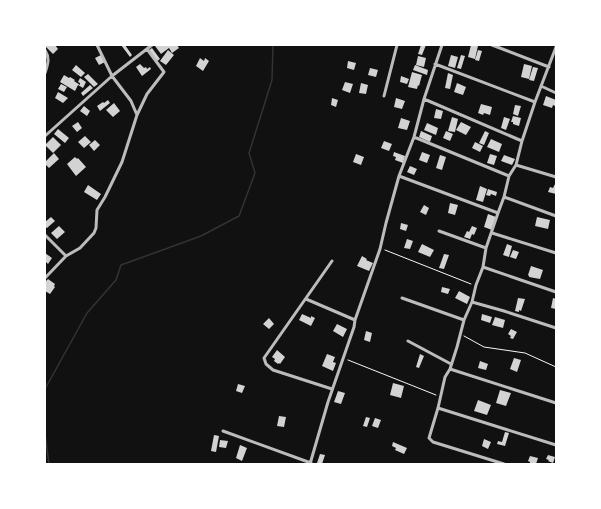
<svg xmlns="http://www.w3.org/2000/svg" width="601" height="509" viewBox="0 0 601 509" font-family="'PT Sans Narrow',sans-serif">
  <style>
    .lines { fill: none; stroke-linecap: round; stroke-linejoin: round }
    .stream { stroke: #333; stroke-width: 1.5 }
    .building { fill: #d3d3d3 }
    .path { stroke: #f5f5f5; stroke-width: 1 }
    .minor { stroke: #bcbcbc; stroke-width: 3 }
  </style>
  <rect width="100%" height="100%" fill="#111"/>
  <g class="lines">
    <!-- stream -->
    <path class="stream" d="M45,389l42,-76 29,-33 5,-15 80,-29 38,-20 16,-43 -6,-20 23,-73 1,-35
      M45,434l4,30"/>
  </g>
  <!-- building -->
  <path class="building" d="M46,45h9l3,4 -5,5 -8,-8z
    M121,45h4l7,10 -2,2z
    M157,45h20l2,3 -7,5 -3,-5 -8,6 -6,-8z
    M421,45h5l-4,10 -4,-1z
    M471,45l7,1 -3,13 -7,-2z
    M152,48l8,11 -3,2 -8,-11z
    M168,50l6,5 -8,10 -6,-4z
    M478,50l4,1 -3,10 -4,-1z
    M101,55l4,7 -6,3 -4,-7z
    M451,55l7,2 -3,11 -7,-2z
    M461,55l4,1 -4,13 -4,-1z
    M418,56l8,2 -2,9 -8,-2z
    M200,58l4,3 1,-3 4,3 -6,10 -7,-5z
    M348,61l8,2 -2,7 -7,-2z
    M140,64l4,4 2,-1 1,2 3,-2 1,2 -9,7 -6,-9z
    M524,64l8,2 -3,13 -8,-2z
    M76,65l9,8 -4,4 -9,-7z
    M415,65l13,5 -1,5 -14,-5z
    M533,67l5,1 -4,13 -5,-1z
    M370,68l8,2 -2,7 -8,-2z
    M412,72l10,3 -3,11 -1,-1 -1,4 -9,-2z
    M448,73l5,2 -3,14 -5,-1z
    M88,74l10,10 -4,3 -10,-10z
    M64,75l5,3 1,-1 5,3 -1,1 6,4v-2l-2,-1 2,-4 6,4 -3,6 -5,-3 -3,6 -15,-9z
    M401,76l8,3 -2,5 -7,-2z
    M345,82l8,2 -3,9 -8,-3z
    M361,83l7,2 -2,9 -7,-1z
    M457,83l9,4 -3,8 -9,-3z
    M61,84l6,3 -3,5 -6,-3z
    M90,85l3,3 -10,8 -2,-3z
    M58,92l10,6 -5,5 -8,-5z
    M546,96l10,4 -1,6 -2,-1 -1,3 -9,-3z
    M332,98l6,2 -2,7 -5,-2z
    M396,98l9,3 -3,8 -8,-2z
    M108,100l2,3 -10,8 -3,-5 6,-4 1,1z
    M114,103l6,8 -7,6 -7,-7z
    M481,104l11,3 -2,8 -6,-2 -1,2 -5,-2z
    M515,105l6,1 -3,10 -5,-2z
    M84,106l6,5 -3,5 -7,-5z
    M436,109l7,2 -2,8 -7,-1z
    M513,116l8,2 -2,8 -6,-2v-2h-2z
    M452,117l6,2 -3,13 -7,-1z
    M504,117l6,2 -4,11 -5,-2z
    M401,118l9,3 -3,9 -9,-2z
    M78,122l4,6 -5,4 -5,-6z
    M461,122l10,5 -5,8 -10,-5z
    M427,123l11,5 -2,7 -12,-5z
    M58,129l11,9 -4,5 -11,-9z
    M421,131l11,5 -2,6 -11,-5z
    M446,131l7,3 -3,7 -7,-3z
    M485,131l4,2 -5,12 -5,-2z
    M85,136l6,6 -7,6 -6,-6z
    M53,137l8,8 -8,8 -8,-8z
    M491,139l11,5 -3,8 -12,-5z
    M95,140l5,5 -6,6 -5,-6z
    M384,141l8,3 -3,7 -8,-3z
    M475,142l8,4 -3,6 -8,-4z
    M394,152l11,4 -2,7 -8,-3 1,-3 -3,-1z
    M422,152l8,3 -3,8 -8,-3z
    M54,153l5,6 -10,9 -4,-4v-2z
    M356,154l8,3 -3,8 -8,-3z
    M490,154l7,2 -3,9 -7,-2z
    M440,155l6,2 -4,13 -6,-2z
    M504,155l11,4 -3,6 -11,-4z
    M75,157l2,2 1,-1 8,9 -10,9 -9,-12z
    M410,166l7,3 -3,6 -7,-3z
    M556,182v12l-8,-2 2,-5 3,1z
    M88,185l13,9 -4,6 -13,-8z
    M480,186l7,3 -4,13 -7,-2z
    M488,189l9,3 -1,4 -5,-2 -1,2 -4,-1z
    M450,203l8,2 -3,10 -7,-2z
    M424,205l5,3 -3,7 -6,-3z
    M488,214l8,3 -4,13 -8,-3z
    M51,217l4,4 -8,7 -2,-1v-5z
    M537,217l13,3 -2,9 -13,-3z
    M401,223l7,2 -2,6 -6,-2z
    M59,226l6,6 -8,7 -6,-6z
    M472,226l5,2 -3,7 -2,-1 -2,5 -6,-2 3,-6 2,1z
    M407,239l6,2 -3,8 -6,-1z
    M422,244l12,6 -4,7 -12,-5z
    M507,244l5,2 -3,11 -6,-2z
    M513,250l6,2 -3,7 -6,-2z
    M45,253l7,5 -4,6 -3,-3z
    M444,254l5,1 -5,14 -5,-1z
    M362,256l5,3 -1,1 7,3 -4,8 -12,-5z
    M531,266l12,4 -3,9 -11,-2v-1l-1,-1z
    M48,279l7,5 -1,2 1,1 -5,7 -5,-3v-9z
    M442,287l8,2 -2,5 -7,-2z
    M459,291l11,6 -3,7 -12,-6z
    M518,298l7,1 -4,12 -2,-1v2l-4,-1z
    M553,298l3,1v10l-5,-1z
    M302,314l9,4v-2l4,2 -4,8 -12,-6z
    M482,314l10,3 -2,6 -9,-3z
    M495,317l10,3 -2,8 -11,-3z
    M269,318l5,6 -5,5 -6,-5z
    M337,324l10,5 -4,8 -10,-6z
    M511,329l6,3 -4,7 -3,-1 1,-2 -3,-2z
    M366,331l6,2 -2,9 -6,-2z
    M277,350l8,7 -5,7 -1,-1 -1,1 -4,-3 1,-2 -3,-2z
    M327,354l8,3 -2,5 3,1 -3,8 -11,-5z
    M420,354l4,2 -5,12 -3,-1z
    M514,358l7,2 -4,12 -7,-3z
    M480,361l8,3 -2,6 -8,-2z
    M393,383l11,3 -3,12 -11,-3z
    M238,384l7,2 -3,7 -6,-2z
    M500,390l11,3 -5,13 -10,-3z
    M338,391l7,2 -4,11 -7,-2z
    M478,400l13,5 -4,10 -13,-4z
    M279,416l7,1 -2,10 -7,-1z
    M366,417l4,1 -3,9 -4,-1z
    M375,418l6,2 -3,8 -6,-2z
    M505,432l4,1 -4,13 -8,-2 1,-3 4,1z
    M214,435l5,1 -3,16 -5,-1z
    M484,439l7,3 -3,7 -6,-3z
    M220,440l8,1 -2,7 -7,-1z
    M393,442l14,6 -3,6 -9,-4 1,-2 -4,-2z
    M240,445l7,3 -5,13 -6,-3z
    M320,454l5,1 -3,9 -5,-1z
    M548,455l7,2 -2,6 -5,-2 1,-1 -3,-1z
    M530,456l8,2 -2,6 -6,-1v-1l-2,-1z"/>
  <g class="lines">
    <!-- path -->
    <path class="path" d="M385,250l86,34
      M464,336l20,11 41,6 31,14
      M348,360l88,35"/>
    <!-- minor -->
    <path class="minor" d="M97,45l15,31 19,25 6,14
      M492,45l57,22
      M45,50c5,8 3,14 0,23
      M435,64l100,38
      M541,86l15,7
      M384,96l13,-51
      M424,99l98,42
      M45,136l67,-60 40,-31
      M414,137l95,39
      M516,165l40,12
      M399,176l99,37
      M504,197l52,19
      M439,231l47,17
      M492,233l64,20
      M45,235l21,21
      M332,261l-68,97 2,6 7,6 59,19
      M483,267l73,25
      M45,278l21,-22 14,-8 14,-15 2,-5 1,-18 8,-13 17,-35 15,-47 10,-21 17,-22 -17,-23
      M402,298l62,22
      M306,299l49,21
      M472,302l32,9 52,17
      M408,341l43,23
      M450,369l106,34
      M438,408l118,37
      M223,431l88,32
      M310,464l18,-62 26,-75 1,-7 25,-71 6,-26 13,-47 15,-39 10,-38 18,-54
      M504,464l-71,-22 -4,-4 9,-30 7,-31 5,-8 7,-22 7,-27 8,-18 4,-17 7,-18 3,-19 12,-35 6,-16 5,-21 7,-11 6,-24 13,-39 21,-55"/>
  </g>
  <!-- border -->
  <rect width="601" height="509" fill="none" stroke="#ffffff" stroke-width="92"/>
</svg>
